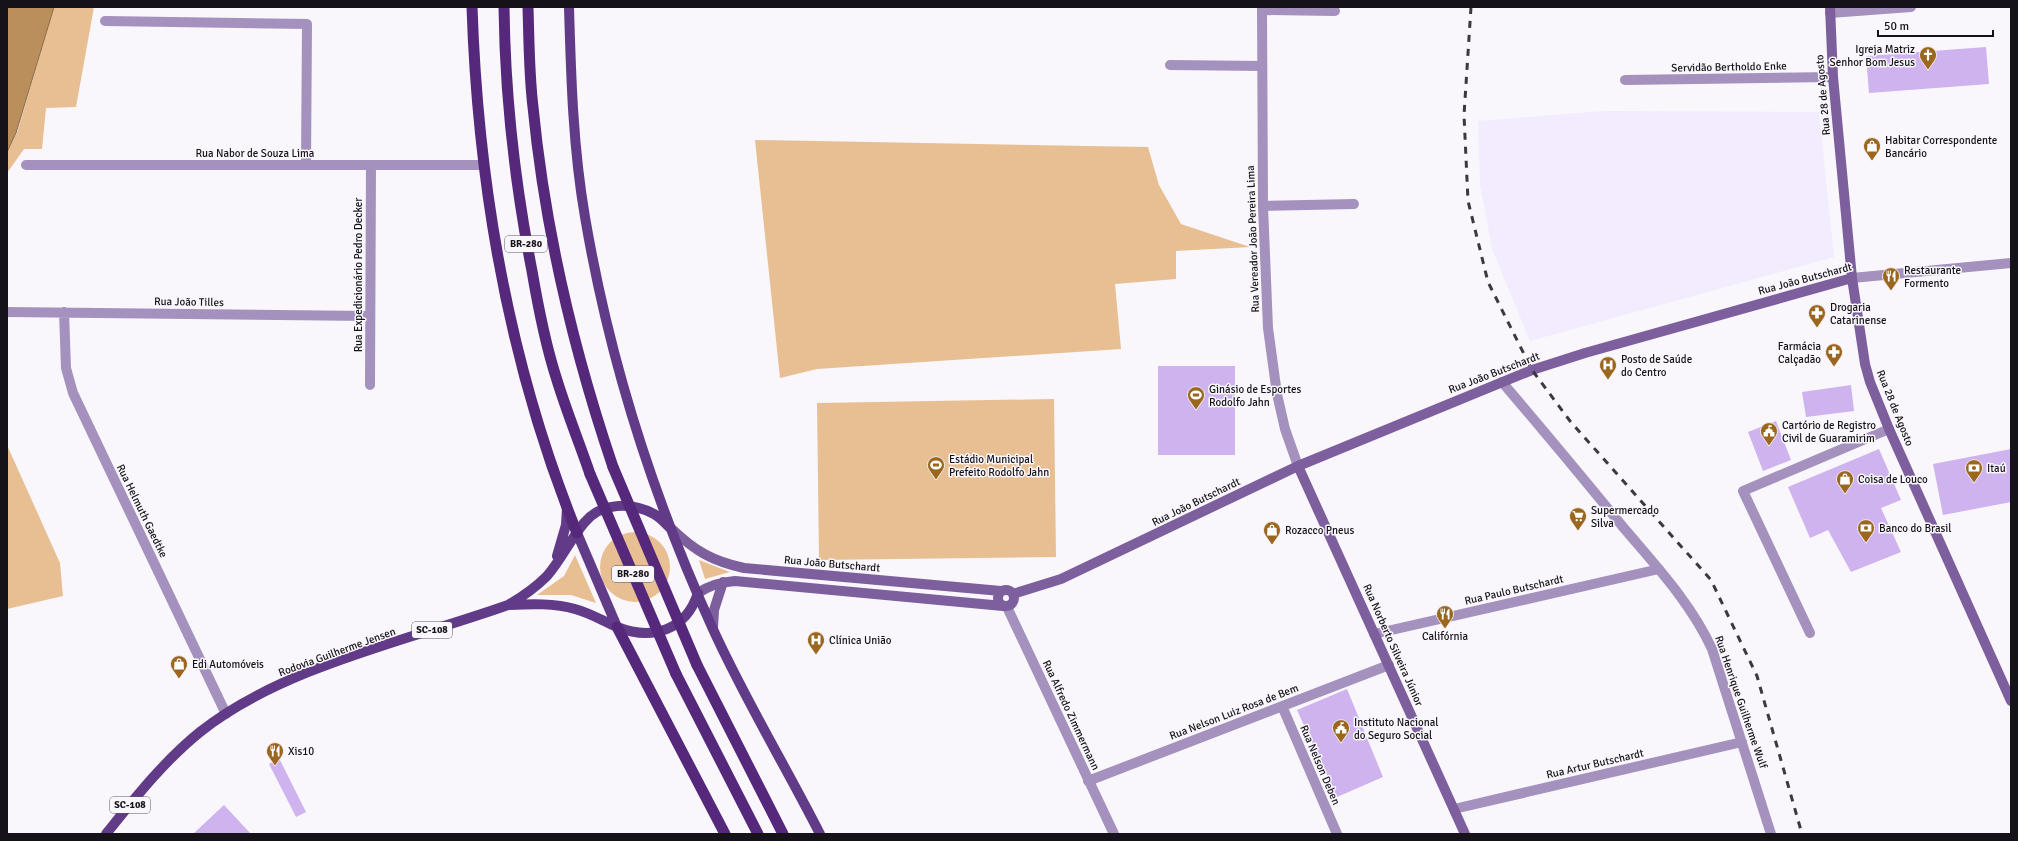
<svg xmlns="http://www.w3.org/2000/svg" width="2018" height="841" viewBox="0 0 2018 841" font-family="Signika,sans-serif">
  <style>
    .built { fill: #f3ebfe }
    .green { fill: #e8bf92 }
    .water { fill: #bb8f5b; stroke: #8a6a48 }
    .building { fill: #ceb3ef }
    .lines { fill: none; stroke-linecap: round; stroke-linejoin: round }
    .minor { stroke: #a491bd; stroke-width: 10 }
    .tertiary { stroke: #a491bd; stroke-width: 10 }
    .secondary { stroke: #7d5f9e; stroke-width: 10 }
    .primary { stroke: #613b87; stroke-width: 10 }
    .trunk { stroke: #55287c; stroke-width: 11 }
    .rail { stroke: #3c3840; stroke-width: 3; stroke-dasharray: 7 7; stroke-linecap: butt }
    .trunk-bridge { stroke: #55287c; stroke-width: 11 }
    .labels { text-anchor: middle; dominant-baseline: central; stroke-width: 3; stroke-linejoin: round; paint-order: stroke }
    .shield { fill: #f9f7fc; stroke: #5a575e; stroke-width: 1 }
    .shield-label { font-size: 10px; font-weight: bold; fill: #16121a }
    .poi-label { font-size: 11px; fill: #16121a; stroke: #f9f7fc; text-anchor: start }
    .street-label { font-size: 11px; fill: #16121a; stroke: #f9f7fc }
  </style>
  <rect width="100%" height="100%" fill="#f9f7fc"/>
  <!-- built -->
  <path class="built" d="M1604,111l215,1 15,145 -304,84 -38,-92 -12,-65 -2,-63z"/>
  <!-- green -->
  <path class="green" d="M54,7h40l-18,100 -30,1 -4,41h-18l-17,24v-21l10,-19z
    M755,140l393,7 11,38 22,39 69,23 -74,4v28l-61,5 6,65 -304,20 -37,9z
    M1054,399l2,158 -237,3 -2,-157z
    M7,445l53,118 3,33 -56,13z
    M600 567a35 35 0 1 1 70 0a35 35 0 1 1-70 0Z
    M575,555l21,48 -25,-8h-34l27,-19z
    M699,560l31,12 -25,7z"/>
  <!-- water -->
  <path class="water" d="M7,7h47l-38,126 -9,19z"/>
  <!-- building -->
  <path class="building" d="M1986,47l3,37 -120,9 -3,-37z
    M1158,366h77v89h-77z
    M1851,385l3,26 -48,6 -4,-25z
    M1776,421l15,39 -28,11 -15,-39z
    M1879,449l22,51 -20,8 20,44 -50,20 -23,-42 -18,8 -22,-51z
    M2011,449v53l-68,13 -10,-51z
    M1347,689l36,88 -46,20 -40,-87z
    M279,758l27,54 -10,5 -27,-53z
    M224,805l27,29h-58z"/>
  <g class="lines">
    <!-- minor -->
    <path class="minor" d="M1262,10l73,1
      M1830,13l81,-6
      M105,21l202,3 -1,141
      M1170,65l92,1
      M1625,80l208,-3
      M26,165h457
      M1263,206l91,-2
      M1852,278l159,-15
      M7,312l363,4
      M64,312l2,56 7,25 153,321
      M1502,382c41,48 81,96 121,145 33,39 68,76 89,122l59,185
      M370,385l1,-220
      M1810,633l-67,-142 146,-62
      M1374,634l285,-65
      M1282,706l55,128
      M1088,781l301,-116
      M1454,809l288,-67"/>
    <!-- tertiary -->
    <path class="tertiary" d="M1262,7l1,199 5,122 9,66 8,35 13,37
      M1007,607l107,227"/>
    <!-- secondary -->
    <path class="secondary" d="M1830,7l3,70 19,201 13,86 5,18 19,47 122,272
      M1298,466l167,368
      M672,529c23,22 40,32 72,39l257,23
      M998 598a8 8 0 1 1 16 0a8 8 0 1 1-16 0Z
      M698,593c12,-8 23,-11 37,-12l268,25
      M1013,594l48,-15 237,-113 234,-96 53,-17 267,-75
      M713,628l1,-18 9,-28"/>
    <!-- primary -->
    <path class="primary" d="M569,7c2,70 4,141 16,210 24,141 68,280 127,410 32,71 73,138 108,207
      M577,533l40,94
      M557,556l9,-31 1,-18
      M509,605c21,-1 46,-2 66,4 15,4 28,12 42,18 36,14 69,3 81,-34
      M106,834c29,-36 58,-73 94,-102 81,-65 210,-92 308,-127 14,-8 27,-17 39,-29 14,-16 23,-36 37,-53 17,-21 47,-21 70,-9 6,3 11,9 16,14"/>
    <!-- trunk -->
    <path class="trunk" d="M472,7c6,181 37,358 105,526
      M504,7c1,89 11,177 28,264 6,35 13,72 24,106 10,33 23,65 34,97
      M528,7c1,33 1,67 5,100 12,123 40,242 80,360
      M617,627l108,207
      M697,665l86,169
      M676,674l82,160"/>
    <!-- rail -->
    <path class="rail" d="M1471,7l-7,108 4,86 20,81 44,88 38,51 141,159 46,96 45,158"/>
    <!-- trunk-bridge -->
    <path class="trunk-bridge" d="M613,467l84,198
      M590,474l86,200"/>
  </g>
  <!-- icons -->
  <defs>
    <g id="church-pin" transform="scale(0.9)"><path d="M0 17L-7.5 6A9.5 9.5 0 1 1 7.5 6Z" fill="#9b661e" stroke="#f9f7fc"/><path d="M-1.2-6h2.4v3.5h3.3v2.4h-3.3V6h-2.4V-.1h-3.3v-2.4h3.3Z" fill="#fff"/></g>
    <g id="shop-pin" transform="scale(0.9)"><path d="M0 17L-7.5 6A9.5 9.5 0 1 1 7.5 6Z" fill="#9b661e" stroke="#f9f7fc"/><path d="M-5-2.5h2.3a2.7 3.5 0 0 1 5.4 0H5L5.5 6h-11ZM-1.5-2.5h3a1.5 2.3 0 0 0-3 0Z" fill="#fff"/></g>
    <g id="restaurant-pin" transform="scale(0.9)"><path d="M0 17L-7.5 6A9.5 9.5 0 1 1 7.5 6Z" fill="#9b661e" stroke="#f9f7fc"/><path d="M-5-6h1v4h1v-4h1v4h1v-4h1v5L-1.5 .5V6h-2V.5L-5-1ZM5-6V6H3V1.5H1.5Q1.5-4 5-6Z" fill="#fff"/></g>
    <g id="pharmacy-pin" transform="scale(0.9)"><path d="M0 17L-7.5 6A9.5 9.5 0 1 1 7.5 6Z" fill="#9b661e" stroke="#f9f7fc"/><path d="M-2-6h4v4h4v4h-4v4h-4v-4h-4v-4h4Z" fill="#fff"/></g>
    <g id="hospital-pin" transform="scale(0.9)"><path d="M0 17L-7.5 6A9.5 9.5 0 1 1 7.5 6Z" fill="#9b661e" stroke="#f9f7fc"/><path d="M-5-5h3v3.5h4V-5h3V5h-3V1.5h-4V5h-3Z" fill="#fff"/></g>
    <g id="stadium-pin" transform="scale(0.9)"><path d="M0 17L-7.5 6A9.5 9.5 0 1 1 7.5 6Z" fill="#9b661e" stroke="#f9f7fc"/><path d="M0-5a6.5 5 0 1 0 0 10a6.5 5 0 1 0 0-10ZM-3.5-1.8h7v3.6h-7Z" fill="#fff"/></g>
    <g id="civic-pin" transform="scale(0.9)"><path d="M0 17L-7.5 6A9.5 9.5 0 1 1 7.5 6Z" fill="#9b661e" stroke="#f9f7fc"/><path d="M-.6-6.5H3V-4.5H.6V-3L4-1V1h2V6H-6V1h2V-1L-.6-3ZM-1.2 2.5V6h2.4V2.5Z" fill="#fff"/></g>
    <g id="bank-pin" transform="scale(0.9)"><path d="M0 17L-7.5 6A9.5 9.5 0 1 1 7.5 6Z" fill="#9b661e" stroke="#f9f7fc"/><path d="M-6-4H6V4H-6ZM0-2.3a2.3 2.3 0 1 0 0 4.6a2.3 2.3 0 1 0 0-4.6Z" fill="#fff"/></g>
    <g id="supermarket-pin" transform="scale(0.9)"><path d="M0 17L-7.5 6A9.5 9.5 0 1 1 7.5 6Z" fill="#9b661e" stroke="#f9f7fc"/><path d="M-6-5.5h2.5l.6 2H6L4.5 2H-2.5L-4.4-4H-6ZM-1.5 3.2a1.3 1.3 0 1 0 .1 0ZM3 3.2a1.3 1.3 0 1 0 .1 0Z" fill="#fff"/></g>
  </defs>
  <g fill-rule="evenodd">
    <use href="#church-pin" x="1928" y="55"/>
    <use href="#shop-pin" x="1872" y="146"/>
    <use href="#restaurant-pin" x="1891" y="276"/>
    <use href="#pharmacy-pin" x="1817" y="313"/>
    <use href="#pharmacy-pin" x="1834" y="352"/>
    <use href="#hospital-pin" x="1608" y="365"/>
    <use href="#stadium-pin" x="1196" y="395"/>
    <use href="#civic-pin" x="1769" y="431"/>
    <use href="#stadium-pin" x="936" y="465"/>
    <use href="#bank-pin" x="1974" y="468"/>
    <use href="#shop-pin" x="1845" y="479"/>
    <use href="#supermarket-pin" x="1578" y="516"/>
    <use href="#bank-pin" x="1866" y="528"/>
    <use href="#shop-pin" x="1272" y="530"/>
    <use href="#restaurant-pin" x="1445" y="614"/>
    <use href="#hospital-pin" x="816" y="640"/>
    <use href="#shop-pin" x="179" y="664"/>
    <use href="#civic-pin" x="1341" y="728"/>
    <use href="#restaurant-pin" x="275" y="751"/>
  </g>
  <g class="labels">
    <!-- shield labels -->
    <g class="shield">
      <rect x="505" y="236" width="42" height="16" rx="3"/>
      <rect x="612" y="566" width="42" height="16" rx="3"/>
      <rect x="412" y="622" width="40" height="16" rx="3"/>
      <rect x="110" y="797" width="40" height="16" rx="3"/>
    </g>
    <g class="shield-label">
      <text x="526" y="244">BR-280</text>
      <text x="633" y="574">BR-280</text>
      <text x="432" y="630">SC-108</text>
      <text x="130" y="805">SC-108</text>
    </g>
    <!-- poi labels -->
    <g class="poi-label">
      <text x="1915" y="49" text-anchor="end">Igreja Matriz<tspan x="1915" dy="13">Senhor Bom Jesus</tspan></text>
      <text x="1885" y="140">Habitar Correspondente<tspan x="1885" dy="13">Bancário</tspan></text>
      <text x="1904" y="270">Restaurante<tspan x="1904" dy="13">Formento</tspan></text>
      <text x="1830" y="307">Drogaria<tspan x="1830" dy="13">Catarinense</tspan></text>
      <text x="1821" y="346" text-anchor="end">Farmácia<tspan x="1821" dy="13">Calçadão</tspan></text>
      <text x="1621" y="359">Posto de Saúde<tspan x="1621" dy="13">do Centro</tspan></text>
      <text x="1209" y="389">Ginásio de Esportes<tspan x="1209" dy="13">Rodolfo Jahn</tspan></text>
      <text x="1782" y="425">Cartório de Registro<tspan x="1782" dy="13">Civil de Guaramirim</tspan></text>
      <text x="949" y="459">Estádio Municipal<tspan x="949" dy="13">Prefeito Rodolfo Jahn</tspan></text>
      <text x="1987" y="468">Itaú</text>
      <text x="1858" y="479">Coisa de Louco</text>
      <text x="1591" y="510">Supermercado<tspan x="1591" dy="13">Silva</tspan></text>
      <text x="1879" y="528">Banco do Brasil</text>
      <text x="1285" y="530">Rozacco Pneus</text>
      <text x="1445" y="636" text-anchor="middle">Califórnia</text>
      <text x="829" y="640">Clínica União</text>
      <text x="192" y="664">Edi Automóveis</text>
      <text x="1354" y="722">Instituto Nacional<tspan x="1354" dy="13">do Seguro Social</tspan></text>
      <text x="288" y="751">Xis10</text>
    </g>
    <!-- street labels -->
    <g class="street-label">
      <text transform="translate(1729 67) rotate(-1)">Servidão Bertholdo Enke</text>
      <text transform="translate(1823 95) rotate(-95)">Rua 28 de Agosto</text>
      <text x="255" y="153">Rua Nabor de Souza Lima</text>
      <text transform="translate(1253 239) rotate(-92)">Rua Vereador João Pereira Lima</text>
      <text transform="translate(358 275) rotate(-90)">Rua Expedicionário Pedro Decker</text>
      <text transform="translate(1805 279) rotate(-15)">Rua João Butschardt</text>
      <text transform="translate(189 302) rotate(1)">Rua João Tilles</text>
      <text transform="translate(1494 373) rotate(-21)">Rua João Butschardt</text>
      <text transform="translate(1895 408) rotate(68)">Rua 28 de Agosto</text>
      <text transform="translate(1196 502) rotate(-26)">Rua João Butschardt</text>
      <text transform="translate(142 511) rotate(64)">Rua Helmuth Gaedtke</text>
      <text transform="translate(832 564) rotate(5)">Rua João Butschardt</text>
      <text transform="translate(1514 590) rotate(-13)">Rua Paulo Butschardt</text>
      <text transform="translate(1393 645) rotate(66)">Rua Norberto Silveira Júnior</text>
      <text transform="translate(337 652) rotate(-20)">Rodovia Guilherme Jensen</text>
      <text transform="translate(1741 702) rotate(71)">Rua Henrique Guilherme Wulf</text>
      <text transform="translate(1234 712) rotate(-21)">Rua Nelson Luiz Rosa de Bem</text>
      <text transform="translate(1071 715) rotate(65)">Rua Alfredo Zimmermann</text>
      <text transform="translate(1595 764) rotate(-13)">Rua Artur Butschardt</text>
      <text transform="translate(1320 765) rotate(67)">Rua Nelson Deben</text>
    </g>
  </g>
  <!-- border -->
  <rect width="2018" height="841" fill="none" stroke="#16121a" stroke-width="16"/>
  <!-- scale -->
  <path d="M1878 30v6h115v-6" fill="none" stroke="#16121a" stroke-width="2"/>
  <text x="1884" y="30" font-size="12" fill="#16121a" stroke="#f9f7fc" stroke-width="3" paint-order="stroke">50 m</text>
</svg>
